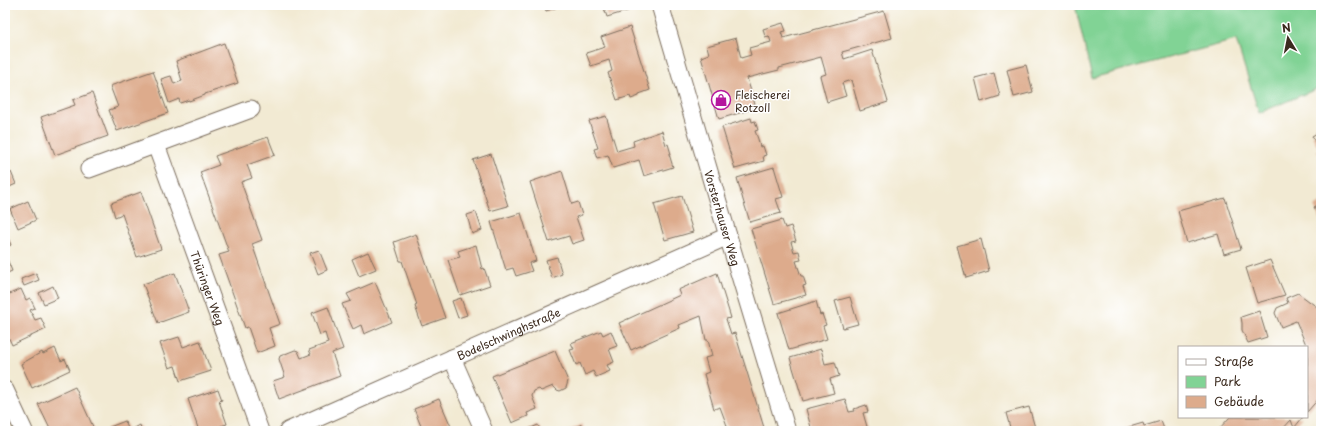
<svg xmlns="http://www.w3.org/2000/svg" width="1326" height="436" viewBox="0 0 1326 436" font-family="'Playpen Sans',sans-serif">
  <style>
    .green { fill: #81d395; stroke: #5e7e5a }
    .building { fill: #ddab8c }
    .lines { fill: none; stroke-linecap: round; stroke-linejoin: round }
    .street-casing { stroke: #7b6d5d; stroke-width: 19 }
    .street { stroke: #fff; stroke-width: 17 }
    .labels { text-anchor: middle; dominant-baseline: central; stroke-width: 3; stroke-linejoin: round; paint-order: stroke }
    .poi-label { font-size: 11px; fill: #3b2a1e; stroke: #fff; text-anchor: start }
    .street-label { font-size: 11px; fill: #3b2a1e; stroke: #fff }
  </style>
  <rect width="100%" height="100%" fill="#fff"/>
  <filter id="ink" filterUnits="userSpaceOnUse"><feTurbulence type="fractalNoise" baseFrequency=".025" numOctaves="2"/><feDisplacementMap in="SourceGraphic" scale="8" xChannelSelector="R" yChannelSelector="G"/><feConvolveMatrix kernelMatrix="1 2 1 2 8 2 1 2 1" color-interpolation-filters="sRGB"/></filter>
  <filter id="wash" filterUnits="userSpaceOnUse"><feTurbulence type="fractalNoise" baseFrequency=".012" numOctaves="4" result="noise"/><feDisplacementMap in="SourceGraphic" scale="16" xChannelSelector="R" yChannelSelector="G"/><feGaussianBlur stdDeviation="0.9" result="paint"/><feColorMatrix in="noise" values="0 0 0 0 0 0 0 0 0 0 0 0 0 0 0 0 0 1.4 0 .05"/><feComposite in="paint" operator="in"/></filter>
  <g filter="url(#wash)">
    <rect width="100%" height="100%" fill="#f2ead3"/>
    <!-- green -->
    <path class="green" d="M1075,5h246v82l-62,26 -23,-73 -144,38z"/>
    <g id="blocks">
      <!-- building -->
      <path class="building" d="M544,5h20l-18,6z
        M603,5h33l1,3 -30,9z
        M884,11l8,27 -50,14 2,7 28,-9 16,52 -28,9 -9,-31 -9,3 4,13 -19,6 -7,-26 6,-2 -5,-17 -42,11v2l-32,8 9,30 -37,11 -18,-62 8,-3 -2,-8 29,-8 5,20 10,-3 -2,-7 22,-6 -2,-6 -4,1 -2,-8 20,-6 3,8 -5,1 2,6z
        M630,27l20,63 -11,4v2l-8,3 -1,-3 -13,4 -9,-27 4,-2 -3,-11 -18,6 -5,-13 19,-6 -4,-10z
        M224,43l14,40 -33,11v1l-16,6v-1l-9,3 -1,-4 -10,4 -8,-24 10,-3 3,8 8,-3 -6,-20z
        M1026,65l7,27 -19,5 -7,-27z
        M153,71l15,42 -51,18 -8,-21 9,-3 -8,-21z
        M994,73l6,23 -19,6 -6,-24z
        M92,93l16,43 -53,19 -14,-38 34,-12 -2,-5z
        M606,116l11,35 17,-5 -1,-5 29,-10 4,14 2,-1 3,10h-2l4,13 -29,9 -5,-16 -26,8 -5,-13 -11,3 -3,-9 4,-1 -9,-27z
        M751,118l1,4 3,-1 3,9 -3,1 3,8 2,8 3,-1 3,9 -3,1 1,5 -29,8 -13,-42z
        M1321,131v21l-3,1 -1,-2 2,-2 -7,-13z
        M268,137l7,18 -28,10 5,13 -11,4 21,58 -10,4 28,80 -11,4 6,18 -18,7 -9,-26 -3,1 -26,-73 10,-3 -29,-80 19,-7 -4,-9z
        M491,154l17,52 -18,5 -17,-51z
        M774,167l9,30 -7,2 5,14 -31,9 -7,-22 -6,-22z
        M562,171l10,33 6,-2 4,13 -6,2 8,23 -12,4 -3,-8 -20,6 -19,-60z
        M11,172l5,12 -11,5v-14z
        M141,192l20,57 -24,8 -15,-43 -7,3 -4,-14z
        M682,196l11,36 -28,8 -11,-36z
        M1225,198l16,51 -17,5 -6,-20 -31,9 -9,-32z
        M28,201l8,19 -18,8 -8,-19z
        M1321,203v17l-7,-13z
        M8,204l2,5 -5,2v-6z
        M476,212l6,18 -10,4 -5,-19z
        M521,213l15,48 -7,2 3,8 -16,5 -3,-8 -7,2 -15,-48z
        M782,220l3,8 6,-2 5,15 -5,1 3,10 5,-1 2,9 -5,1 5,15h2l3,9 -3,1 3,9 -32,9 -23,-75z
        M5,231l6,14 -6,3z
        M416,234l29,84 -23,8 -7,-20 2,-1 -15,-44h-2l-6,-19z
        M981,239l8,32 -23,7 -9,-32z
        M476,245l6,24 2,-1 6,17 -30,10 -12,-35 12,-3 -2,-6z
        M319,250l8,20 -9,4 -8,-21z
        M368,252l8,17 -17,7 -7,-17z
        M5,254l7,17 -7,3z
        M557,257l5,17 -10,4 -6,-18z
        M1270,260l15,35 -28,8 -11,-35z
        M36,273l3,7 -15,6 -3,-7z
        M175,273l14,39 -31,11 -15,-39z
        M717,273l14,45 -5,1 5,15 4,-1 30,98h-36l-9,-24 -6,2 -10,-35 5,-2 -4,-14 7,-2 -4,-16h-2l-5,-24 -22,9 1,3 -49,22 -12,-27 61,-28 -2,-5z
        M375,282l17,40 -28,12 -3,-9 -8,4 -11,-25 9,-3 -4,-7z
        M53,286l5,12 -14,6 -5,-11z
        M21,289l5,11 4,-2 5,10 -5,2 5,10 6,-2 5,11 -34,16 -7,-15v-34z
        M1298,293l23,17v86l-14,16v-65l-11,-26 -15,6 -6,-14 2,-5 11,-5 -2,-5z
        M850,297l8,27 -15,4 -8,-27z
        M461,298l6,17 -9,3 -6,-17z
        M816,301l4,14 2,-1 4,11 -3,1 4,13 -38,11 -11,-37z
        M328,307l15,42 -11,4 8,23 -61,23 -6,-18 12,-4 -6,-18 1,-3 15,-6 3,1 3,7 10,-4 -2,-4 19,-7 -3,-10 -5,2 -8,-22z
        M1259,311l8,26 -19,6 -6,-13v-7l-1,-6z
        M601,331l2,4 8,-4 6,15 -8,3 5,13 -7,3 3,6 -14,6 -3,-6 -8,4 -5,-12 -4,2 -6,-15 4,-1 -3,-6z
        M179,337l4,10 17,-6 11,30 -31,10 -5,-15 -6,2 -9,-25z
        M55,348l6,13 4,-2 5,11 -38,18 -11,-24 21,-12 1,2z
        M821,349l4,15 10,-2 4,14 -9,3 4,14 -31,8 -13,-43z
        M555,351l13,30 -2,7 -6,3 -3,-1 -4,-4 -12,5 -2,-2 -5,2 -2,5 5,13 -10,4 1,3 -16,7 -20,-47z
        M75,387l20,44h-44l-13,-27z
        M218,389l4,11 -3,1 8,23 -21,7h-7l-11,-32z
        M439,399l14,32h-30l-9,-22z
        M845,399l4,13 6,-1 -1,-2 12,-4 2,7 -5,1 5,17 -56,1 -6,-22z
        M1029,407l7,24h-25l-5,-18z
        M1230,417h73l-9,11 -3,-8 -10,11h-64z
        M125,421l4,10 11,-6 2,6h-34l-1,-3z
        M1161,421l3,8h1l1,2h-50l27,-8 1,3z
        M582,424l3,7h-17z
        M538,425l3,6h-17z
        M171,427l1,4h-12z"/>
    </g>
  </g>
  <g filter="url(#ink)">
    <use href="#blocks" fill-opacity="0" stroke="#7b6d5d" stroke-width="1"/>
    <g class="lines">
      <!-- street casing -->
      <g class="street-casing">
        <g id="street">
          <path id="s1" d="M660,5l68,231 59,195"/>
          <path id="s2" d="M156,145l104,286"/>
          <path d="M89,169l162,-60"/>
          <path d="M452,358l32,73"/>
          <path d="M5,390l19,41"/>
          <path id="s3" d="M288,431l440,-195"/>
        </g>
      </g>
      <!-- street -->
      <use href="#street" class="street"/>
    </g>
  </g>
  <!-- icons -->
  <defs>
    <g id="shop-ring" transform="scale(1)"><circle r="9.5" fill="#fff" stroke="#b5179e" stroke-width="1.5"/><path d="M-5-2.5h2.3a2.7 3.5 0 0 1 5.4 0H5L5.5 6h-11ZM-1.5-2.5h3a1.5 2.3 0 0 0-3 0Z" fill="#b5179e"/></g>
  </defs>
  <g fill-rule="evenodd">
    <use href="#shop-ring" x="721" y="100"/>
  </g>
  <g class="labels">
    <!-- poi labels -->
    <g class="poi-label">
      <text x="735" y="94">Fleischerei<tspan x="735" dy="13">Rotzoll</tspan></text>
    </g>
    <!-- street labels -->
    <g class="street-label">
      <text stroke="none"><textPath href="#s1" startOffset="222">Vorsterhauser Weg</textPath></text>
      <text stroke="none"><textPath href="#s2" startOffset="152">Thüringer Weg</textPath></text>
      <text stroke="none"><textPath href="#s3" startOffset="241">Bodelschwinghstraße</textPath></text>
    </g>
  </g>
  <!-- margin -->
  <rect width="1326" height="436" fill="none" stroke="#fff" stroke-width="20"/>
  <!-- legend -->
  <rect x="1178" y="346" width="130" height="72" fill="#ffffff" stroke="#b1aaa5"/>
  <rect x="1186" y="359" width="20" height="6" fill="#ffffff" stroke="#b1aaa5"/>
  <text x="1214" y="366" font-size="12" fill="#3b2a1e">Straße</text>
  <rect x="1186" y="376" width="20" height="12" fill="#81d395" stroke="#b1aaa5"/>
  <text x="1214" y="386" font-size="12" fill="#3b2a1e">Park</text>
  <rect x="1186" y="396" width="20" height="12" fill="#ddab8c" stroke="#b1aaa5"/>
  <text x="1214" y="406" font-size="12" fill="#3b2a1e">Gebäude</text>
  <!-- north arrow -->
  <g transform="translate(1288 38) rotate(350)" stroke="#ffffff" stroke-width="3" paint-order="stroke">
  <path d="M0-3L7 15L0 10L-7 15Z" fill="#3b2a1e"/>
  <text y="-6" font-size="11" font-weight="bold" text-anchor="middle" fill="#3b2a1e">N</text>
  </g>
</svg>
